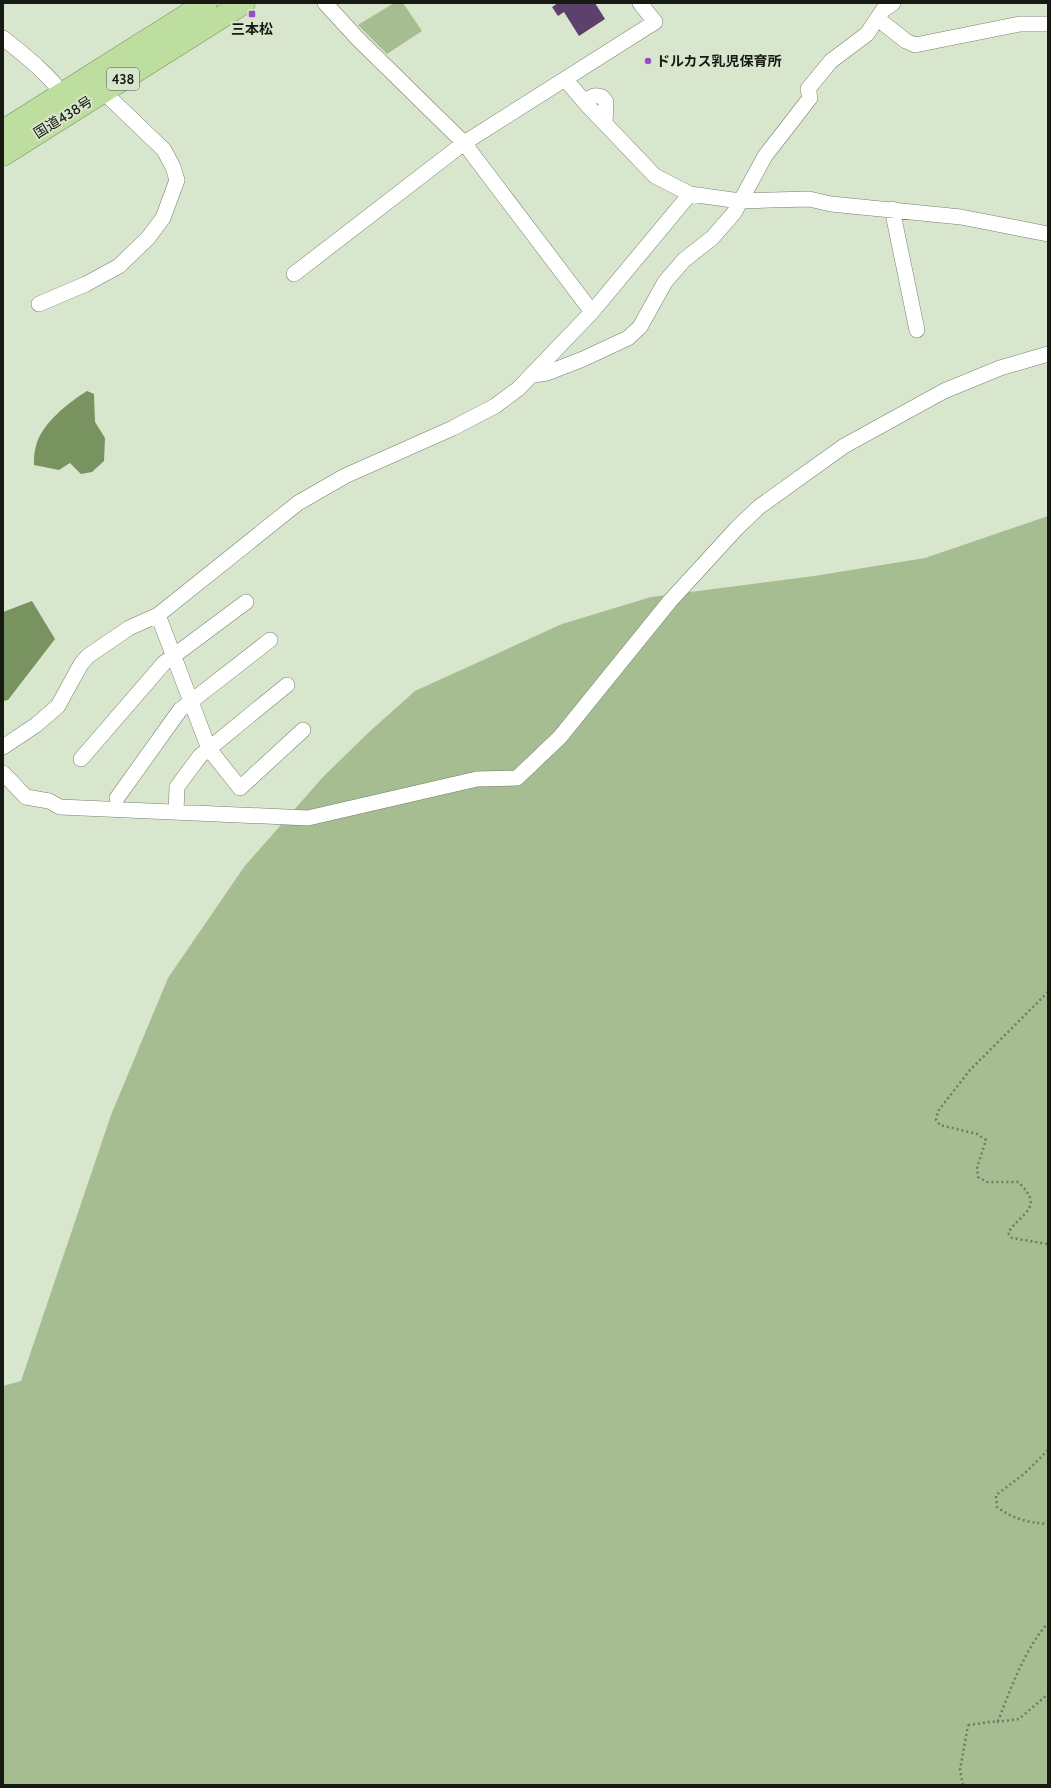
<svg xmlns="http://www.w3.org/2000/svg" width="1051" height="1788" viewBox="0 0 1051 1788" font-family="Cabin,'Noto Sans JP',sans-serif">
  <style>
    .green { fill: #a5bd90 }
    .water { fill: #799360 }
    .building { fill: #5d416d }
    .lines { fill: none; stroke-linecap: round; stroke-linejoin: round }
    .minor-casing { stroke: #75816c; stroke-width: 16 }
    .trunk-casing { stroke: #79945f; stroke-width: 23 }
    .path { stroke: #717969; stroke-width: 2.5; stroke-dasharray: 2 3; stroke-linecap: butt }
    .minor { stroke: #fff; stroke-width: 15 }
    .trunk { stroke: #bedea0; stroke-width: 22 }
    .poi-dot { fill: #994dbf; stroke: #d9e6ce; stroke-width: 1.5 }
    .labels { text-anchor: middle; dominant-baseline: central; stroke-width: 4; stroke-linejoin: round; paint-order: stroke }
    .shield { fill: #d9e6ce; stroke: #50574a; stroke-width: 1 }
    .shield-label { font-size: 13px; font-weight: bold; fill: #161a12 }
    .poi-label { font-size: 14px; font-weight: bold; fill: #161a12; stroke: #d9e6ce }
    .street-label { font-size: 14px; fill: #161a12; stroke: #d9e6ce }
  </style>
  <rect width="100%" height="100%" fill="#d9e6ce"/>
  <!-- green -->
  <path class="green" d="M394,3h9l19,28 -35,23 -29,-29z
    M1048,516v1269h-1045v-399l18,-5 90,-266 57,-137 76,-111 79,-90 46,-45 46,-41 147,-67 89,-27 163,-21 111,-18z"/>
  <!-- water -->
  <path class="water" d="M87,391l7,3 1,28 10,16 -1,23 -12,11 -11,2 -11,-11 -11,7 -25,-5c0,-6 0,-13 2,-19 5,-22 33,-44 51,-55z
    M32,601l23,38 -47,61 -5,1v-89z"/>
  <!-- building -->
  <path class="building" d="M558,3h37l10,16 -26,17 -15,-24 -6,4 -6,-9z"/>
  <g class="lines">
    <!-- minor casing -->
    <g class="minor-casing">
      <path id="minor" d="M325,3l33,36 106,104 128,169
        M878,19l28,22 9,4 105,-21h28
        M3,38c24,19 47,37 65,63
        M565,79l24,28 66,69 35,18
        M585,102c6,-5 9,-8 17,-5l4,5 -1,21
        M892,209l25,121
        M294,274l170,-131 191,-121 -15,-19
        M39,304l47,-20 33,-18 29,-28 15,-20 14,-38 -4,-13 -9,-17 -52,-50 -13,-15
        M533,375l14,-2 36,-14 45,-21 12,-11 25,-45 19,-22 28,-22 22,-25 31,-57 45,-58 -2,-9 23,-28 36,-27 16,-24 10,-7
        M158,615l51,134 31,39 63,-58
        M3,747l33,-22 22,-19 23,-42 7,-8 41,-28 29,-13 140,-112 47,-27 108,-48 42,-22 23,-17 74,-77 98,-118 50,7 69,-2 22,5 130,13 87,17
        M81,759l83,-96 82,-61
        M3,773l23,24 23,4 11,6 248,11 169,-39 40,-1 43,-41 110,-136 67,-73 22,-21 85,-61 100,-55 56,-23 48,-14
        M117,798l63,-88 90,-70
        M176,812l1,-25 23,-31 87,-71"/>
    </g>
    <!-- trunk casing -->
    <g class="trunk-casing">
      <path id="trunk" d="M3,131l203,-128
        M3,155l241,-152"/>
    </g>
    <!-- path -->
    <path class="path" d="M1048,992l-78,78 -32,41 -2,9 4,5 37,9 9,6 -9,28 1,9 9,5h31c28,26 3,30 -10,51l4,5 36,6
      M1048,1450l-24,24 -28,21 1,12c18,13 30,15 51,17
      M997,1722l22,-3 29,-25
      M968,1725l30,-4c13,-33 26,-71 50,-98
      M963,1785l-3,-15 8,-45"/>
    <!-- minor -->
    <use href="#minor" class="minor"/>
    <!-- trunk -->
    <use href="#trunk" class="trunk"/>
  </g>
  <!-- markers -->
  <g class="poi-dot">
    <rect x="248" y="10" width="8" height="8" rx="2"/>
    <circle cx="648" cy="61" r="4"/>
  </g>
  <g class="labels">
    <!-- shield labels -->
    <rect class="shield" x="107" y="68" width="32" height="22" rx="3"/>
    <g class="shield-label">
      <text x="123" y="79">438</text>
    </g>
    <!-- poi labels -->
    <g class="poi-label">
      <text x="252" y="29">三本松</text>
      <text x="656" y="61" text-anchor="start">ドルカス乳児保育所</text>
    </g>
    <!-- street labels -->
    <g class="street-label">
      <text transform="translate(63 117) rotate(-32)">国道438号</text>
    </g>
  </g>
  <!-- border -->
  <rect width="1051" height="1788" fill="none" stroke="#161a12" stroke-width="8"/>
</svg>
